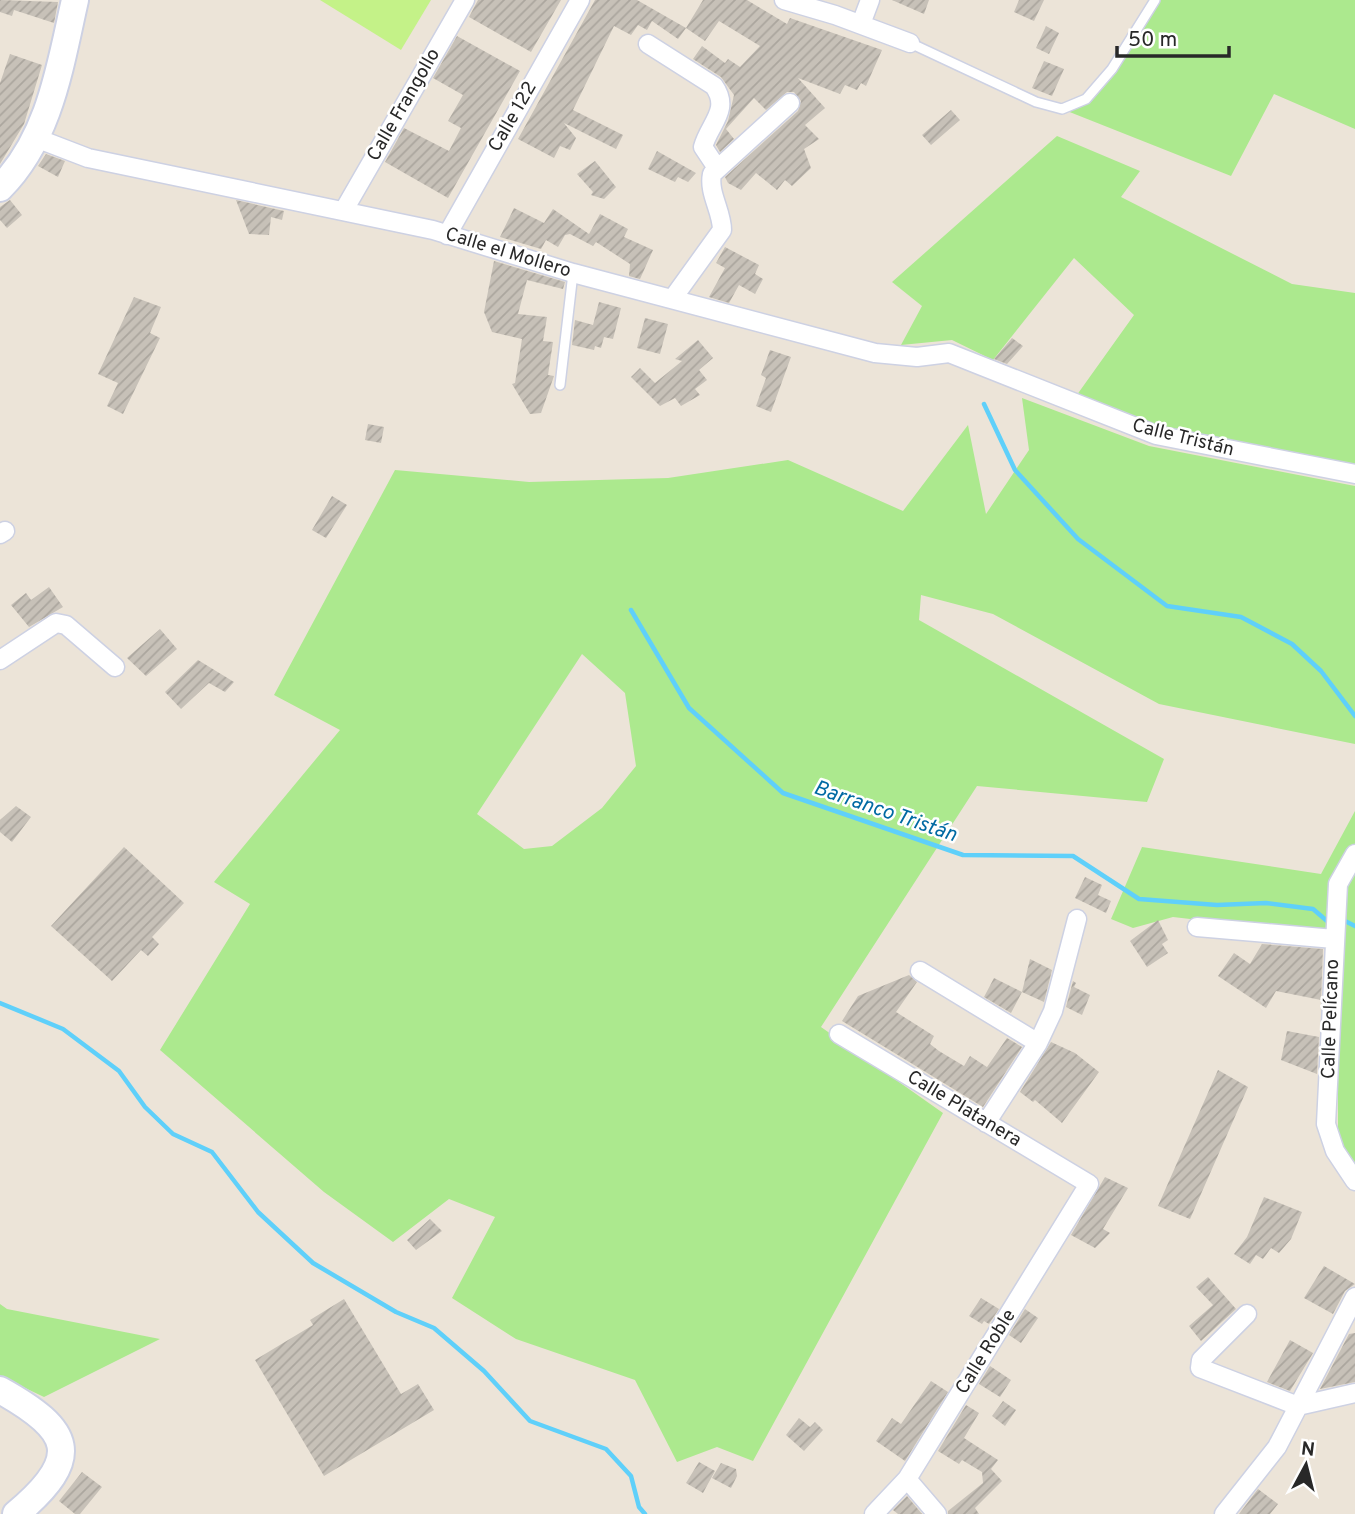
<svg xmlns="http://www.w3.org/2000/svg" width="1355" height="1514" viewBox="0 0 1355 1514" font-family="Overpass,sans-serif">
  <style>
    .grass { fill: #ace98e; fill-rule: evenodd }
    .pitch { fill: #c4f288 }
    .lines { fill: none; stroke-linecap: round; stroke-linejoin: round }
    .stream { stroke: #5fd0fa; stroke-width: 4.5 }
    .building { fill: url(#building-hatch) }
    .service-casing { stroke: #cdd1e3; stroke-width: 12 }
    .minor-casing { stroke: #cdd1e3; stroke-width: 21 }
    .secondary-casing { stroke: #cdd1e3; stroke-width: 30 }
    .service { stroke: #fff; stroke-width: 9 }
    .minor { stroke: #fff; stroke-width: 18 }
    .secondary { stroke: #fff; stroke-width: 26 }
    .labels { text-anchor: middle; dominant-baseline: central; stroke-width: 5; stroke-linejoin: round; paint-order: stroke }
    .street-label { font-size: 19px; fill: #282828; stroke: #fff }
    .water-label { font-size: 21px; font-style: italic; fill: #006aa3; stroke: #fff }
  </style>
  <defs>
    <pattern id="building-hatch" width="6" height="6" patternUnits="userSpaceOnUse" patternTransform="scale(1.75)"><rect width="6" height="6" fill="#c7c1b8"/><path d="M-1 1l2-2M0 6l6-6M5 7l2-2" fill="none" stroke="#aba69e"/></pattern>
  </defs>
  <rect width="100%" height="100%" fill="#ece4d8"/>
  <!-- grass -->
  <path class="grass" d="M1154,0h201v129l-81,-35 -43,82 -169,-67 24,-10z
    M1057,136l83,35 -19,26 171,87 63,9v176l-191,-38 -90,-32 60,-84 -60,-57 -81,102 -41,-20 -51,5 21,-39 -30,-24z
    M1022,398l127,48 206,40v258l-196,-40 -166,-90 -72,-19 -2,25 245,139 -17,43 -170,-16 -156,241 122,86 -190,348 -36,-14 -40,15 -42,-82 -119,-41 -64,-41 43,-81 -46,-18 -56,43 -69,-50 -164,-142 90,-146 -36,-22 126,-152 -66,-35 121,-225 134,12 139,-4 120,-18 115,51 65,-86 18,89 43,-64zM582,654l43,39 11,73 -34,42 -50,38 -28,3 -47,-35z
    M1355,811v355l-17,-25v-205l-165,-19 -40,11 -22,-9 31,-72 179,27z
    M0,1304l7,5 153,30 -116,58 -44,-21z"/>
  <!-- pitch -->
  <path class="pitch" d="M320,0h111l-30,50z"/>
  <g class="lines">
    <!-- stream -->
    <path class="stream" d="M984,404l31,66 63,69 89,67 74,11 51,27 29,27 34,45
      M631,610l58,98 94,85 180,62 110,1 66,43 78,6 49,-2 47,6 14,12
      M1343,920l12,6
      M0,1003l63,26 56,42 26,36 28,27 39,18 46,60 55,51 83,49 38,16 50,43 46,50 76,28 25,27 8,31 6,7"/>
  </g>
  <!-- building -->
  <path class="building" d="M0,0l58,2 -4,21 -40,-13 -2,6 -12,-4z
    M478,0h83l-30,52 -62,-35z
    M595,0h42l49,28 -8,11 -26,-18 -5,9 -9,-5 -7,10 -17,-9 -41,84 50,25 -7,14 -52,-26 12,15 -6,12 -10,-4 -6,12 -36,-19z
    M703,0h44l40,24 3,-6 92,32 -16,36 -5,-3 -4,7 -12,-5 -5,9 -42,-16 27,30 -20,17 14,14 -15,10 7,19 -19,18 -7,-6 -8,10 -21,-17 -15,17 -13,-7 -3,-6 73,-66 3,-10 -7,-9h-7l-21,18 -12,-12 -28,31 8,10 -14,13 -4,-7 12,-24 6,-26 -13,-18 -28,-18 9,-13 23,17 3,-4 12,8 20,-21 -41,-25 -14,20 -19,-13z
    M892,0h37l-5,14z
    M1019,0h25l-10,21 -20,-9z
    M1046,26l13,7 -10,21 -13,-6z
    M457,36l63,35 -72,127 -63,-36 19,-34 45,23 12,-23 -13,-7 15,-26 -30,-17z
    M10,54l32,11 -18,59 -24,40v-81z
    M1044,61l20,8 -12,27 -20,-8z
    M951,110l9,10 -29,25 -9,-10z
    M657,151l39,22 -8,9 -10,-5 -3,5 -27,-13z
    M46,154l19,7 -7,16 -20,-11z
    M595,161l21,26 -12,12 -13,-4 2,-3 -16,-18z
    M10,200l12,15 -15,13 -7,-8v-13z
    M236,200l48,11 -2,9 -11,-3 -2,18 -20,-1z
    M514,208l30,15 9,-14 36,25 11,-20 28,15 -4,8 29,13 -13,29 -11,-3 1,-12 -34,-22 -3,4 -23,-12 -5,1 -7,12 -12,-7 -5,9 -41,-12z
    M725,247l34,18 -4,9 8,5 -8,15 -16,-9 -10,18 -20,-6 16,-29 -9,-5z
    M494,261l71,21 -2,7 -36,-9 -9,34 29,3 -4,24 10,1 -5,33 6,1 -13,37 -11,1 -18,-30 3,-1 7,-44 -30,-7 -8,-20z
    M134,297l27,10 -11,26 10,5 -37,76 -16,-8 11,-23 -20,-9z
    M599,302l22,6 -8,31 -9,-2 -3,11 -6,-2 -1,4 -22,-5 3,-25 18,5z
    M645,318l23,6 -8,30 -23,-6z
    M1012,338l11,8 -16,18 -13,-5z
    M698,340l15,18 -14,12 8,10 -12,9 5,6 -19,11 -6,-8 -15,8 -29,-29 9,-9 15,15 27,-22 -7,-2z
    M770,350l21,7 -20,55 -15,-6 10,-28 -5,-3z
    M368,424l16,3 -3,16 -16,-3z
    M332,496l15,9 -21,33 -14,-8z
    M49,587l14,20 -34,20 -18,-22 15,-12 5,7z
    M160,629l17,20 -31,27 -19,-18z
    M198,660l36,22 -9,10 -16,-9 -28,26 -16,-17z
    M16,806l15,11 -19,25 -12,-10v-12z
    M124,847l60,56 -32,34 7,7 -11,12 -7,-6 -29,31 -61,-55z
    M1085,877l17,8 -4,10 13,6 -5,12 -31,-15z
    M1158,920l10,20 -6,4 6,9 -21,14 -17,-26z
    M1262,944l61,5 -2,51 -45,-9 -10,17 -48,-32 16,-23 16,11z
    M1030,959l22,11 -8,32 -22,-10z
    M909,975l8,7 -21,30 38,24 -4,8 9,7 25,15 6,-10 17,11 20,-29 15,9 -39,60 -141,-86 16,-25z
    M994,978l28,14 -11,21 -27,-16z
    M1073,981l3,2 -2,4 16,8 -8,20 -16,-8z
    M1287,1031l32,6 -2,37 -36,-14z
    M1051,1042l24,11 24,19 -37,51 -27,-23 -2,2 -13,-10z
    M1218,1070l30,17 -58,132 -32,-13z
    M1105,1177l23,11 -25,41 7,4 -15,15 -24,-13z
    M1264,1197l38,15 -11,27 -12,14 -8,-5 -8,11 -7,-4 -6,9 -16,-10 13,-17z
    M430,1219l12,12 -26,19 -9,-10z
    M1324,1266l31,18 -10,7 -12,23 -29,-16z
    M1208,1277l28,32 -35,32 -12,-15 24,-21 -17,-18z
    M981,1298l18,11 -10,15 -5,-3 -2,3 -13,-8z
    M344,1299l57,95 17,-10 16,26 -110,66 -69,-116 58,-35 -3,-5z
    M1025,1309l13,9 -17,25 -12,-8z
    M1355,1333v49l-35,7 29,-55z
    M1290,1340l23,13 -23,38 -23,-9z
    M990,1366l21,14 -11,17 -21,-13z
    M931,1381l17,11 -43,69 -29,-20 16,-23 9,6z
    M1003,1401l13,9 -11,16 -13,-10z
    M966,1405l13,8 -15,25 34,22 -7,9 11,12 -27,27 4,6h-31v-3l35,-28 -1,-11 -20,-12 -3,4 -21,-13z
    M799,1418l11,9 5,-5 8,8 -19,21 -18,-16z
    M699,1462l16,9 -12,22 -17,-10z
    M721,1463l15,6 1,7 -6,12 -19,-10z
    M82,1472l20,15 -22,27h-5l-16,-13z
    M1258,1489l20,15 -8,10h-31z
    M907,1496l15,18h-24l-5,-4z"/>
  <g class="lines">
    <!-- service casing -->
    <g class="service-casing">
      <path id="service" d="M910,43l126,59 26,7 24,-10 26,-30 43,-69
        M560,385l13,-112"/>
    </g>
    <!-- minor casing -->
    <g class="minor-casing">
      <path id="minor" d="M784,0l51,15 75,28
        M861,24l9,-24
        M648,44l66,42c17,24 -5,38 -11,61l14,21
        M36,138l52,20 345,72 140,43 302,80 42,4 32,-4 207,82 199,39
        M344,210l121,-210
        M447,235l133,-235
        M673,298l49,-68c0,-19 -14,-37 -10,-56l78,-71
        M0,534l5,-3
        M0,660l56,-37 10,2 49,42
        M1355,854l-17,30 -12,240 9,27 20,30
        M1197,927l137,12
        M920,971l118,72
        M839,1034l250,150 -182,295 -33,35
        M986,1123l52,-80 15,-32 24,-92
        M1247,1314l-46,46 -1,8 98,38 57,-13
        M907,1479l30,35
        M1224,1514l53,-67 78,-150"/>
    </g>
    <!-- secondary casing -->
    <g class="secondary-casing">
      <path id="secondary" d="M0,188c50,-50 60,-122 75,-188
        M0,1390c72,40 84,67 16,124"/>
    </g>
    <!-- service -->
    <use href="#service" class="service"/>
    <!-- minor -->
    <use href="#minor" class="minor"/>
    <!-- secondary -->
    <use href="#secondary" class="secondary"/>
  </g>
  <g class="labels">
    <!-- street labels -->
    <g class="street-label">
      <text transform="translate(404 105) rotate(-60)">Calle Frangollo</text>
      <text transform="translate(513 117) rotate(-60)">Calle 122</text>
      <text transform="translate(508 253) rotate(17)">Calle el Mollero</text>
      <text transform="translate(1183 438) rotate(14)">Calle Tristán</text>
      <text transform="translate(1331 1019) rotate(-88)">Calle Pelícano</text>
      <text transform="translate(964 1109) rotate(31)">Calle Platanera</text>
      <text transform="translate(986 1352) rotate(-58)">Calle Roble</text>
    </g>
    <!-- water labels -->
    <g class="water-label">
      <text transform="translate(885 812) rotate(19)">Barranco Tristán</text>
    </g>
  </g>
  <!-- north arrow -->
  <g transform="translate(1306 1465) rotate(7)" stroke="#ffffff" stroke-width="5" paint-order="stroke">
  <path d="M0-5L12 26L0 18L-12 26Z" fill="#282828"/>
  <text y="-10" font-size="19" font-weight="bold" text-anchor="middle" fill="#282828">N</text>
  </g>
  <!-- scale -->
  <path d="M1117 46v10h112v-10" fill="none" stroke="#282828" stroke-width="3.5"/>
  <text x="1128" y="46" font-size="21" fill="#282828" stroke="#ffffff" stroke-width="5" paint-order="stroke">50 m</text>
</svg>
